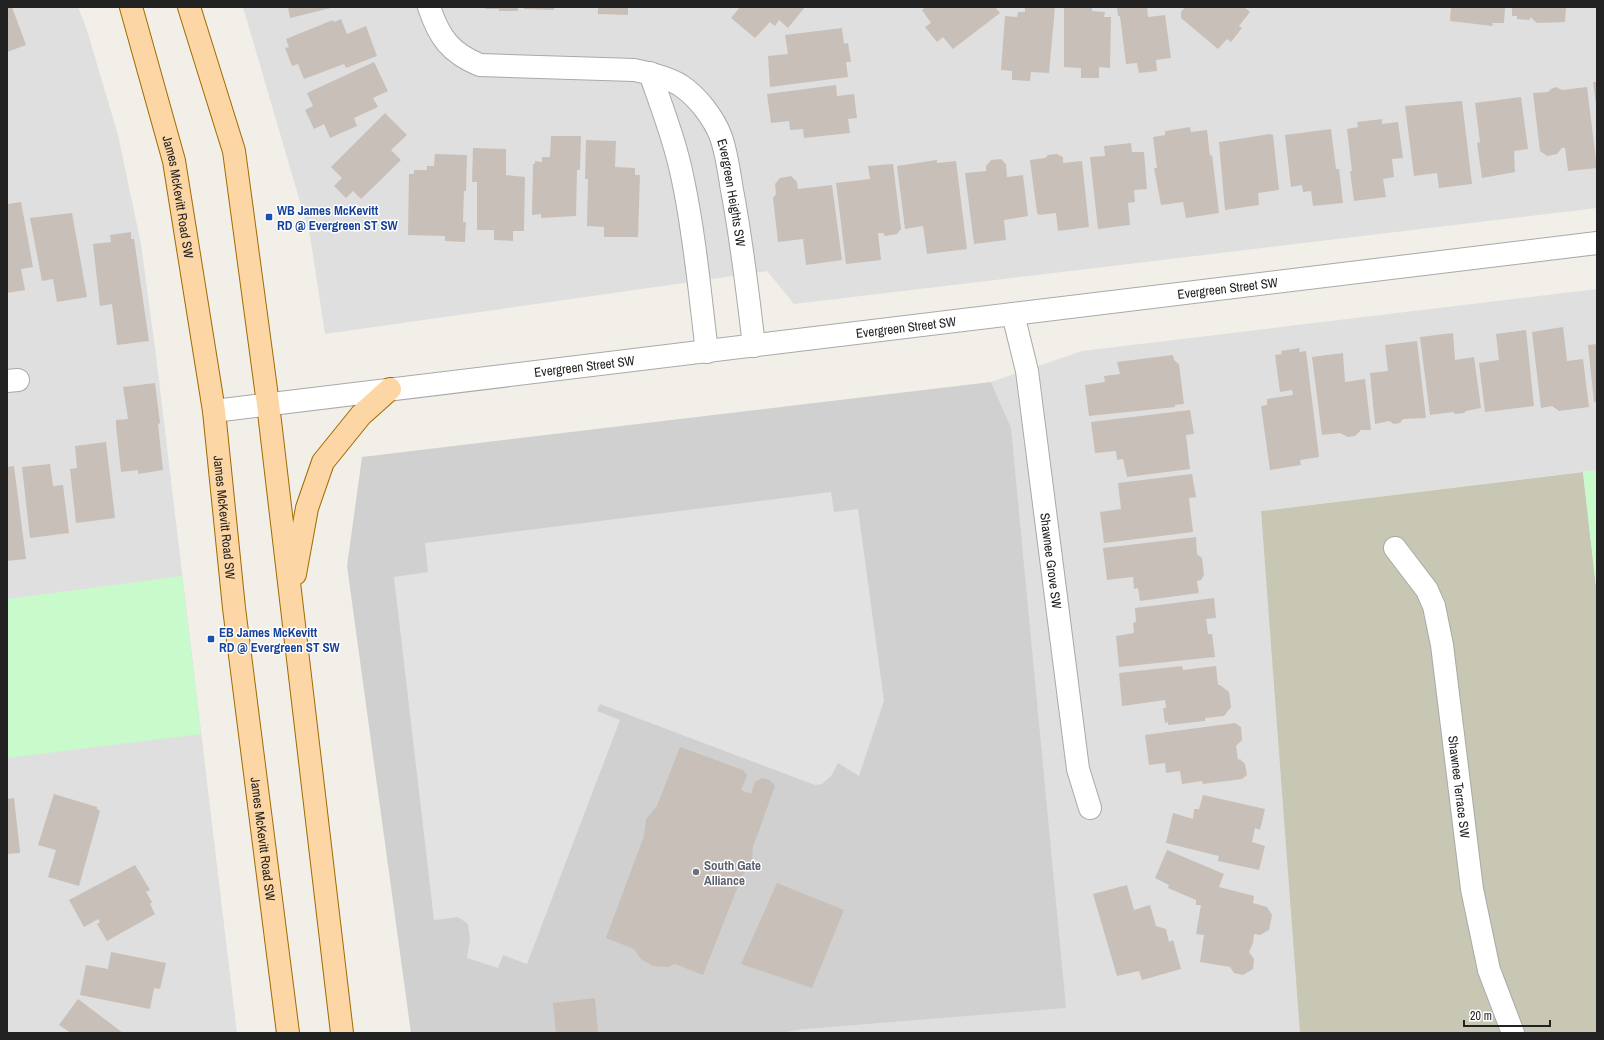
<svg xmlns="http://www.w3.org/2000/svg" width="1604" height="1040" viewBox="0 0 1604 1040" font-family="'Archivo Narrow',sans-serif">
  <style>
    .residential { fill: #e0dfdf }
    .religious { fill: #d0d0d0 }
    .construction { fill: #c7c7b4 }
    .park { fill: #c8facc }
    .parking { fill: #e2e2e2 }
    .building { fill: #c7bfb8 }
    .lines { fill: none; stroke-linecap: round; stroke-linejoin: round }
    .minor-casing { stroke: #a9a9a9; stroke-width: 24 }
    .major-casing { stroke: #a06b00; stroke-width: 24 }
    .minor { stroke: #fff; stroke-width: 22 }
    .major { stroke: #fcd6a4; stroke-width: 22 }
    .transit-dot { fill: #1a4fb4; stroke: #fff; stroke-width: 1.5 }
    .worship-dot { fill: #6b7280; stroke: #fff; stroke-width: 1.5 }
    .labels { text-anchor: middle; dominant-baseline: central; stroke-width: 3; stroke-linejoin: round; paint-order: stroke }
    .street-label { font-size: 13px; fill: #222; stroke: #fff }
    .transit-label { font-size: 13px; font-weight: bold; fill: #164399; stroke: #fff; text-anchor: start }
    .worship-label { font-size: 13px; font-weight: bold; fill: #5b616d; stroke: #fff; text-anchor: start }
  </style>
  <rect width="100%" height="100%" fill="#f2efe9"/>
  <!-- residential -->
  <path class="residential" d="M7,7h71l8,20 32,108 23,109 16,119 80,670h-230z
    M243,7h1354v201l-803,96 -27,-33 -442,63 -15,-98z
    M1597,289v181l-336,41 42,522h-523l25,-4 206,-600 -20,-47 91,-31z"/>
  <!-- religious -->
  <path class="religious" d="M991,382l20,46 55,580 -261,21 -25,4h-369l-64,-467 15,-109z"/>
  <!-- construction -->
  <path class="construction" d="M1583,472l14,123v438h-297l-39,-522z"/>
  <!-- park -->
  <path class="park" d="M1597,470v125l-14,-123z
    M182,576l19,158 -194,24v-159z"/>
  <!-- parking -->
  <path class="parking" d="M831,492l3,20 24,-3 26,192 -25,75 -21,-13 -7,13 -9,8 -7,1 -215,-81 -3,7 23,9 -93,244 -24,-9 -5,13 -31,-10 3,-19 -2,-15 -10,-7 -24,3 -40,-343 34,-5 -3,-29z"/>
  <!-- building -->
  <path class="building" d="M7,7h5l14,38 -19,7z
    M288,7h43v1l-41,10z
    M485,7h33v4h-19v-2h-14z
    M524,7h30v3l-30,-1z
    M598,7h30v8l-30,-1z
    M740,7h65l-17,21 -9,-8 -4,6 -5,-4 -15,16 -24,-20z
    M926,7h69l5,6 -47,36 -10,-12 -6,5 -12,-15 6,-4 -9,-13z
    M1025,7h30l-6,66 -18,-1 -1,9 -18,-1v-9l-11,-1 4,-54 12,1 1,-5h7z
    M1064,7h28v4l13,1 -1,5h7l-1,51 -11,-1v11h-18v-10l-17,-1z
    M1117,7h30l1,10 17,-2 6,43 -15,2 1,11 -18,2 -2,-10 -11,1 -6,-48h-2z
    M1185,7h59l6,5 -11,14 3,2 -11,14 -4,-3 -9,10 -37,-31v-6z
    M1451,7h54l-1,16h-12l1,3 -43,-5z
    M1512,7h54l-1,15 -28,1 -7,-6v3l-13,-1v-3h-5z
    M341,19l6,15 19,-8 11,30 -31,12 -2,-4 -40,15 -6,-15 -6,2 -7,-18 4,-1 -3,-8 47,-19 1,2z
    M842,28l2,16 4,-1 3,19h-5l2,15 -78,10 -2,-31 20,-2 -3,-19z
    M374,62l14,29 -15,7 5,9 -24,11 3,8 -27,12 -6,-14 -10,5 -9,-19 8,-4 -6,-13z
    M1593,82h4v22h-1z
    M836,85l1,11 17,-2 3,24 -9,1 2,14 -46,5 -1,-9 -13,1 -1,-9 -18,2 -4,-29z
    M1556,87l6,3 25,-3 10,81 -29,3 -3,-23h-3l-5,6 -10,2 -7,-5 -7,-58 15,-1 3,-3z
    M1521,97l7,52 -14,2 1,21 -33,6 -5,-35 3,-1 -5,-39z
    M1462,101l10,83 -33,4 -2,-15 -23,3 -9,-70z
    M385,113l22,22 -16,15 10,10 -40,39 -8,-8 -7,7 -12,-12 8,-8 -11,-11z
    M1382,119v5l16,-2 5,36 -11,1 2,18 -11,2 3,18 -32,4 -4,-30h2l-5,-42 11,-2 -1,-5z
    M1190,127l1,5 16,-2 3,26 2,-1 7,58 -33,5 -3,-16 -22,3 -7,-37h3l-4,-31 12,-2v-4z
    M1331,129l5,40h3l4,34 -30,3 -2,-15 -8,1 -1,-7 -11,2 -6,-52z
    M1270,134l3,1 6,55 -21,3 1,12 -34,5 -6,-68z
    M551,136h30l-1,34h-3l-1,46 -35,2v-4l-9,1 1,-51h2v-3l7,1v-5h8z
    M586,140l30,1 -1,26 20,1v7h5l-2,62h-34v-10l-17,-1 1,-47h-3z
    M1131,143l1,9h12l3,37 -13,1 1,12 -7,1 2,22 -32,4 -8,-72 15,-1 -1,-10z
    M473,148l33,1v26l19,2 -1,54h-11v10l-19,-1v-10h-17v-48h-5z
    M435,154l32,1 -1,36h-2l-1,31h3l-1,20 -20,-1v-5l-37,-1 1,-61h5v-4h13v-4h7z
    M1057,154l6,3v6l19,-2 7,66 -31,4 -2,-18 -17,2 -2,-2 -7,-53 15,-2 3,-3z
    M1001,159l5,5 1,13 16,-2 5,41 -24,4 2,20 -32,4 -9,-71 21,-2v-5l5,-6z
    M937,160v3l19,-2 11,88 -40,5 -4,-28 -18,3 -8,-63z
    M893,164l8,65 -4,5 -12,2 -2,-3h-5l3,27 -35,4 -10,-81 34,-4 -2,-13z
    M791,176l6,6 1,7 34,-4 10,75 -36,5 -3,-26 -25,3 -5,-44 3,-4 -1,-10 5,-6z
    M21,202l12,65 -12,2 4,21 -18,3v-89z
    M72,213l15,84 -30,5 -4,-23 -11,2 -12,-63z
    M131,232v7h3l15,102 -32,4 -5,-41 -12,2 -7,-62 18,-2 -1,-7z
    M1563,327l4,34 16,-2 6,48 -30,4 -7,-5 -11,2 -9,-76z
    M1526,330l8,76 -49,6 -6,-49 20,-3 -3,-26z
    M1453,333l2,27 19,-3 7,51 -15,3 -2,2 -9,1 -2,-2 -23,3 -10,-78z
    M1417,341l9,77 -23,1 -3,4 -6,1 -5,-3 -14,3 -5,-51 18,-2 -3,-26z
    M1597,344v58h-3l-6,-57z
    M1300,348l-1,4 7,-1 13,106 -19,3 1,5 -31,5 -9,-64 6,-1v-6l26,-4 -1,-5 -12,2 -5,-37 7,-1 -1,-3z
    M1343,353l2,29 20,-3 6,51h-10l-6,6 -7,1 -8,-4 -18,2 -10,-78z
    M1173,355l1,5 5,4 5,40 -9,1v2l-86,9 -4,-31 20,-3 -1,-6 16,-2 -3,-12z
    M155,383l5,40 -2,1 5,46 -25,4v-4l-17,2 -5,-46v-6l12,-1 -5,-32z
    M1190,410l4,24 -8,1 4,34 -63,8 -4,-18 -6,1 -1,-9 -21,2 -4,-31z
    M106,442l9,76 -39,5 -6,-54 7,-1 -2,-22z
    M50,464l3,22 10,-1 6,48 -39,5 -8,-71z
    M14,466l12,93 -19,2v-94z
    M1192,474l4,23 -7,1 4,34 -89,11 -4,-31 21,-3 -3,-26z
    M1196,537l1,17 5,4 2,17 -3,5 -4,1 2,12 -59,8 -2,-13 -4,1 -1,-12 -26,3 -4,-32z
    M1214,598l2,20 -10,1 2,15h4l3,23 -96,10 -3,-31 18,-3 -1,-10 3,-1 -1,-14z
    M1182,666l1,4 33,-4 2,19h2l9,7 2,15 -7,9 -19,2v3l-37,4v-3l-3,1 -2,-15h3l-1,-8 -43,6 -3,-33z
    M1235,723l6,4 1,13 -6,6 2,14 2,-1 5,5 2,11 -5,4 -39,5 -1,-3 -20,3 -2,-13 -14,2 -1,-10 -16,2 -4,-30z
    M680,747l63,23 4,5 -6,15 10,4 4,-12 7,-4 8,2 5,6 -22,61 -1,16 -10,13 -39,99 -28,-11 -7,3 -15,-1 -12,-7 -7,-10 -28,-11 38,-102 2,-17 11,-13z
    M54,794l43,13v2l3,2 -21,75 -31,-9 8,-27 -18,-5z
    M1203,795l62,14 -5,21 -5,-2 -3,14 13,4 -6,24 -41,-9 1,-5 -53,-13 7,-30 20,6 1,-10h5z
    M14,798l6,53v2l-13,1v-55z
    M1167,850l57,24 -5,13 35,9 -1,7 14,4 5,8 -3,15 -9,5 -6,-1 -1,9 -4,9 5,7 -1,10 -10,6 -9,-2 -4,-6 -30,-5 4,-27 -8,-1 5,-29h-5v-5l-28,-12 1,-3 -14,-7z
    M135,865l15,25 -4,2 6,10 -2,2 5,10 -48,27 -10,-17 3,-2 -2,-3 -14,8 -15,-27z
    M777,883l67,27 -32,78 -71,-24z
    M1127,885l7,25 16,-5 6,21 10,3 3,13 4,-2 8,29 -39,11 -3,-9 -22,5 -24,-82z
    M111,952l55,11 -6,26 -6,-1 -4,21 -70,-14 6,-30 22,4z
    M595,998l3,35h-42l-3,-30z
    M78,999l45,34h-52l-12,-8z"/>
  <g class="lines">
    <!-- minor casing -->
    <g class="minor-casing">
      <g id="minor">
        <path id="s1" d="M429,7c10,30 21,46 51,58l154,5c15,3 33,7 46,15 17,11 34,33 41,52 6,17 8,35 11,53 10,52 16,104 22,156"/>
        <path d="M650,73c12,35 26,71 33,107 12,57 17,115 24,172"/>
        <path id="s2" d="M1013,314l14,57 51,398 12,39"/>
        <path d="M7,381l11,-1"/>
        <path id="s3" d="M214,411l1383,-168"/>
        <path id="s4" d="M1395,548l32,42 7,16 8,39 30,244 17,81 24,63"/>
      </g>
    </g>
    <!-- major casing -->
    <g class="major-casing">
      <g id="major">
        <path id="s5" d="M131,7l43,154 40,250 20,197 54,425"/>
        <path d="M189,7l45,144 34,253 74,629"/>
        <path d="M295,574l12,-66 16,-46 38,-47 29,-26"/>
      </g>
    </g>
    <!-- minor -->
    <use href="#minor" class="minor"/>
    <!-- major -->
    <use href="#major" class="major"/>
  </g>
  <!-- markers -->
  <g class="transit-dot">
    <rect x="265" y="213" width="8" height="8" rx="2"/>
    <rect x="207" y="635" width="8" height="8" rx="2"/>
  </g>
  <circle class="worship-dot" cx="696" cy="872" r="4"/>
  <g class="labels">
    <!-- street labels -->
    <g class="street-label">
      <text stroke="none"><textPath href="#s1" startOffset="407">Evergreen Heights SW</textPath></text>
      <text stroke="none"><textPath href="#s5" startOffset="196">James McKevitt Road SW</textPath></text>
      <text stroke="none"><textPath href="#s3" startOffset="1021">Evergreen Street SW</textPath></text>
      <text stroke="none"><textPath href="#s3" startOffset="697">Evergreen Street SW</textPath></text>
      <text stroke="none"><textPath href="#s3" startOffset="373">Evergreen Street SW</textPath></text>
      <text stroke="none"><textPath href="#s5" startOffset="520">James McKevitt Road SW</textPath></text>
      <text stroke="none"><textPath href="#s2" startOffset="250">Shawnee Grove SW</textPath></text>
      <text stroke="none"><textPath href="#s4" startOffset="253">Shawnee Terrace SW</textPath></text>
      <text stroke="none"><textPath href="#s5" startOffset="844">James McKevitt Road SW</textPath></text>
    </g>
    <!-- transit labels -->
    <g class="transit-label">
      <text x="277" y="210">WB James McKevitt<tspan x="277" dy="15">RD @ Evergreen ST SW</tspan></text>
      <text x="219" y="632">EB James McKevitt<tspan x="219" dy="15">RD @ Evergreen ST SW</tspan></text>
    </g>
    <!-- worship labels -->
    <g class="worship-label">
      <text x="704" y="865">South Gate<tspan x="704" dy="15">Alliance</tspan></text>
    </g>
  </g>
  <!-- border -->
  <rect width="1604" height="1040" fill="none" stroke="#222222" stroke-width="16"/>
  <!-- scale -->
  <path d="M1464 1020v6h86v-6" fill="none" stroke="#222222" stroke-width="2"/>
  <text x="1470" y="1020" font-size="12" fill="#222222" stroke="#ffffff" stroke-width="3" paint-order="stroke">20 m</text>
</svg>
